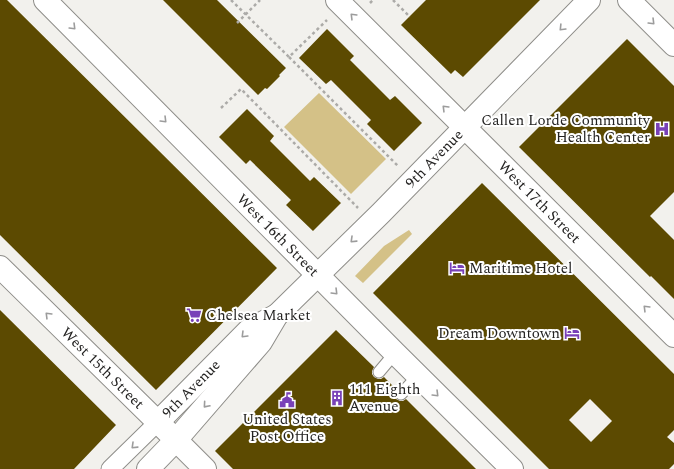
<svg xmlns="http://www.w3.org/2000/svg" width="674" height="469" viewBox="0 0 674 469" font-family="Spectral,serif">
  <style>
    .green { fill: #d4c187 }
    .building { fill: #5c4a01; fill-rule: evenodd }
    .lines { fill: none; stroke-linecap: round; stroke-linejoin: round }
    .service-casing { stroke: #8e8d89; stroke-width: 13 }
    .pedestrian-casing { stroke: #8e8d89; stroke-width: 19 }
    .minor-casing { stroke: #8e8d89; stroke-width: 24 }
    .secondary-casing { stroke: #8e8d89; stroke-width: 24 }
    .path { stroke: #acaba8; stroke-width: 2.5; stroke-dasharray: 3 3; stroke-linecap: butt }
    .service { stroke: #fff; stroke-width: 11 }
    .pedestrian { stroke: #fff; stroke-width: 17 }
    .minor { stroke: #fff; stroke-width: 22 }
    .secondary { stroke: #fff; stroke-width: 22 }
    .oneway { stroke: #9c9c9c }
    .labels { text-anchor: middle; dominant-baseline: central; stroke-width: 4; stroke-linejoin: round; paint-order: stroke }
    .poi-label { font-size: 15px; fill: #242322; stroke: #fff; text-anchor: start }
    .street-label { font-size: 15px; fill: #242322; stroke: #fff }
  </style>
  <rect width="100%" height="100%" fill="#f2f1ed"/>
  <!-- green -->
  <path class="green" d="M319,93l67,66 -35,35 -67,-67z
    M409,230l3,4 -49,49 -8,-7 29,-30z"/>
  <!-- building -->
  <path class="building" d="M0,0h7l270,268 -121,122 -156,-155z
    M163,0h54l69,68 -7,7 1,1 -13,13 -2,-1 -7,7z
    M426,0h114l-77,77 -8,-7 -4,4 -50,-49z
    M327,29l27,27 -4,4 40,40 5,-4 27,27 -28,28 -27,-27 4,-4 -40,-40 -5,4 -27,-26z
    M627,39l47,47v106l-24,24 24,24v59l-23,-23 -1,1 -131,-130z
    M247,109l27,27 -4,5 40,40 4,-4 27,26 -28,28 -27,-26 5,-5 -41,-40 -4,4 -27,-27z
    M482,183l192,191v56l-7,7 7,6v21l-5,5h-120l-176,-176zM590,399l22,22 -21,21 -22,-22z
    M0,310l116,115 -42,44h-74z
    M336,330l38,37 -2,4v3l2,3 4,2h3l3,-2 12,12 -2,4v3l2,3 4,2h3l3,-2 70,70h-243l-18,-18z"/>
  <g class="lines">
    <!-- service casing -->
    <g class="service-casing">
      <path id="service" d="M379,372l16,-19
        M401,394l17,-18"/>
    </g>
    <!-- pedestrian casing -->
    <g class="pedestrian-casing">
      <path id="pedestrian" d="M110,469l48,-47"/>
    </g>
    <!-- minor casing -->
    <g class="minor-casing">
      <g id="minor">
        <path id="s1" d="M45,0l350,353 117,116"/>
        <path id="s2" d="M337,0l337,336"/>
        <path d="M629,0l45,45"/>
        <path id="s3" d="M158,422l91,-92 28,-15"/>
        <path d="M176,440l29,29"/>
      </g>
    </g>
    <!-- secondary casing -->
    <g class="secondary-casing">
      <g id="secondary">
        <path id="s4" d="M0,267l176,173"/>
        <path id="s5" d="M148,469l28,-29 85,-98 16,-27 104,-102 208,-213"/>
      </g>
    </g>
    <!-- path -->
    <path class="path" d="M231,0l58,57 38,-37
      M393,0l17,17
      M370,3l3,-3
      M237,23l23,-23
      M289,57l110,110
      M221,108l20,-19 117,119"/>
    <!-- service -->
    <use href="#service" class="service"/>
    <!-- pedestrian -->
    <use href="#pedestrian" class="pedestrian"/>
    <!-- minor -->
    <use href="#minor" class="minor"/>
    <!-- secondary -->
    <use href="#secondary" class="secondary"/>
  </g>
  <!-- one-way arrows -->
  <defs><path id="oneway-chevron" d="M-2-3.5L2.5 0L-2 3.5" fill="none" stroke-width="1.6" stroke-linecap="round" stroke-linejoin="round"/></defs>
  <g class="oneway">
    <use href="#oneway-chevron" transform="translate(353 16) rotate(-135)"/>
    <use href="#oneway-chevron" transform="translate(652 22) rotate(45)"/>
    <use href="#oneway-chevron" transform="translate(73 27) rotate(45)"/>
    <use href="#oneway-chevron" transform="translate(562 28) rotate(134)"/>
    <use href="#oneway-chevron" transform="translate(445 108) rotate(-135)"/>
    <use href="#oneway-chevron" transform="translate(164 120) rotate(45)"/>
    <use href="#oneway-chevron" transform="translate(353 240) rotate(136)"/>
    <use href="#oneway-chevron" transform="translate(335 292) rotate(45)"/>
    <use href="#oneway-chevron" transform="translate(646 308) rotate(-135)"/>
    <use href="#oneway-chevron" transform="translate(48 315) rotate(-135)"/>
    <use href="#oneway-chevron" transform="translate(244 335) rotate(135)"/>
    <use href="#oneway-chevron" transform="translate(436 394) rotate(45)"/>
    <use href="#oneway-chevron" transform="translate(206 405) rotate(131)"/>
    <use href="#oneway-chevron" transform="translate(134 446) rotate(136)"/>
  </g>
  <!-- icons -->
  <defs>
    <g id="hospital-bare" transform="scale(1.2)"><path d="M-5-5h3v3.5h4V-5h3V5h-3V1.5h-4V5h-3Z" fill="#7941b8" stroke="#fff" stroke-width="2.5" paint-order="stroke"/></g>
    <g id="hotel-bare" transform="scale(1.2)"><path d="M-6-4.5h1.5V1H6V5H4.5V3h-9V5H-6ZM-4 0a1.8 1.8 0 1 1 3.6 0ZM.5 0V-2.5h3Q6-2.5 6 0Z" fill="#7941b8" stroke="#fff" stroke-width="2.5" paint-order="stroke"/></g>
    <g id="supermarket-bare" transform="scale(1.2)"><path d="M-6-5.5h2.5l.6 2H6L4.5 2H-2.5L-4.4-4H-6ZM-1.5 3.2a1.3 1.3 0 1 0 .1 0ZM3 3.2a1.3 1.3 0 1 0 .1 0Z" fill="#7941b8" stroke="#fff" stroke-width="2.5" paint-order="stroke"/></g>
    <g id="building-bare" transform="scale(1.2)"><path d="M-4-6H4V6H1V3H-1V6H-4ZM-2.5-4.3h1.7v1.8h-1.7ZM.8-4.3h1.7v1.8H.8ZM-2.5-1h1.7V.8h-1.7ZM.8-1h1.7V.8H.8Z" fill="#7941b8" stroke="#fff" stroke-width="2.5" paint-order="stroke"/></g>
    <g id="civic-bare" transform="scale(1.2)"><path d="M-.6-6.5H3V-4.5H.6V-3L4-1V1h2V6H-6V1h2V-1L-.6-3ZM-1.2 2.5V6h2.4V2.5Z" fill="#7941b8" stroke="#fff" stroke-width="2.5" paint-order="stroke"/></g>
  </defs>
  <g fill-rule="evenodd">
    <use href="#hospital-bare" x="662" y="129"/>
    <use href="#hotel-bare" x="457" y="268"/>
    <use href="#supermarket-bare" x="194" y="315"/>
    <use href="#hotel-bare" x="572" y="333"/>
    <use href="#building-bare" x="337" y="398"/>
    <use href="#civic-bare" x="287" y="400"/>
  </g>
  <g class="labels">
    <!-- poi labels -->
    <g class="poi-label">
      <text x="650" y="120" text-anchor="end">Callen Lorde Community<tspan x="650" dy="17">Health Center</tspan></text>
      <text x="469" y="268">Maritime Hotel</text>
      <text x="206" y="315">Chelsea Market</text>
      <text x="560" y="333" text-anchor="end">Dream Downtown</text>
      <text x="349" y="389">111 Eighth<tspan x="349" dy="17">Avenue</tspan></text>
      <text x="287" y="419" text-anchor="middle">United States<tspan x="287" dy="17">Post Office</tspan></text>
    </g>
    <!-- street labels -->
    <g class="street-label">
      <text stroke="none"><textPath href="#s5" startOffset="423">9th Avenue</textPath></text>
      <text stroke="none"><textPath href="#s2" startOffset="286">West 17th Street</textPath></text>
      <text stroke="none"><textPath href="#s1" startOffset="331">West 16th Street</textPath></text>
      <text stroke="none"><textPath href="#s4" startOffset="144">West 15th Street</textPath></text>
      <text stroke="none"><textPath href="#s3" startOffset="47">9th Avenue</textPath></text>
    </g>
  </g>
</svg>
